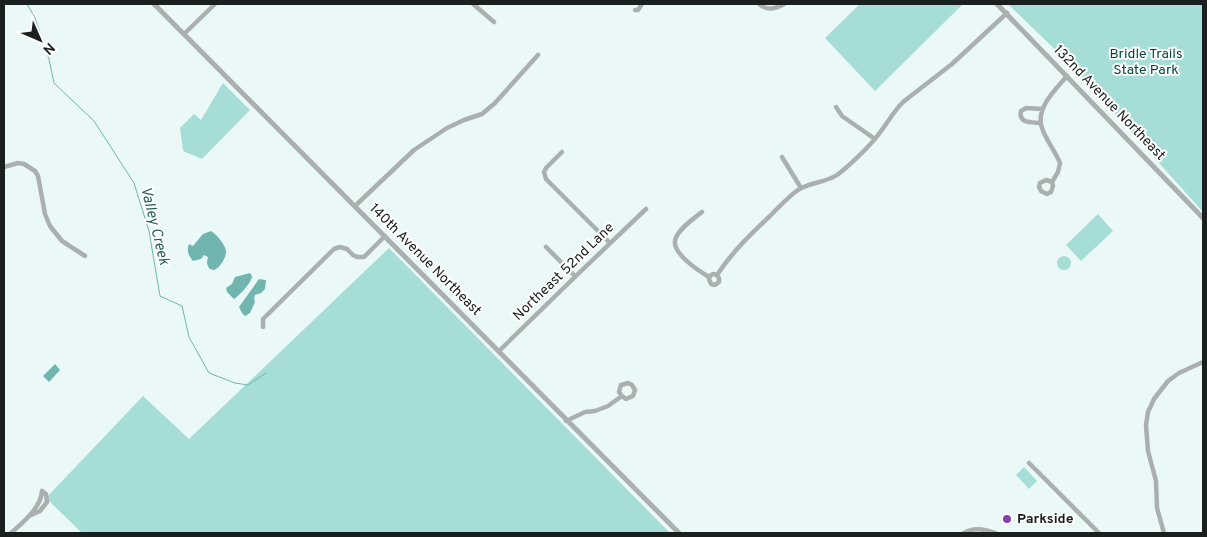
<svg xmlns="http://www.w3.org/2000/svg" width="1207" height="537" viewBox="0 0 1207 537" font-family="Overpass,sans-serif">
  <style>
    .green { fill: #a6ddd7 }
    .water { fill: #70b5ae }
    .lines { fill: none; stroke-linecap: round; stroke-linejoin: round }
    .stream { stroke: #70b5ae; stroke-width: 1 }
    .minor { stroke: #aab0b0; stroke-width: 4.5 }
    .tertiary { stroke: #aab0b0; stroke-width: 5 }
    .poi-dot { fill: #8640b3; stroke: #fff; stroke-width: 2 }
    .labels { text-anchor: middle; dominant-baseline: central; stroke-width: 4; stroke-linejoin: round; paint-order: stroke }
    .park-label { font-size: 14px; fill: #044642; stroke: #fff }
    .street-label { font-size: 14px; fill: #1a201f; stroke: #fff }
    .poi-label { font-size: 14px; font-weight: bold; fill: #1a201f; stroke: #fff; text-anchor: start }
    .water-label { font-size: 15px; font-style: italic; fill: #245e5a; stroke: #fff }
  </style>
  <rect width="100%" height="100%" fill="#eaf9f7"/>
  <!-- green -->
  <path class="green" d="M860,4h103l-88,87 -50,-53z
    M1008,4h195v208l-130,-145z
    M223,83l27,27 -48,49 -17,-7 -2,-2 -3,-22 14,-14 7,6z
    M1098,214l15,17 -32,30 -15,-16z
    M389,248l281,285h-588l-36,-35 97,-102 46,43z
    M1057 263a7 7 0 1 1 14 0a7 7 0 1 1-14 0Z
    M1024,467l13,14 -8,8 -13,-14z"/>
  <!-- water -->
  <path class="water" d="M211,231c6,4 14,13 15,20 1,6 -7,18 -12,19 -2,0 -3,-1 -4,-1 -4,-5 -3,-7 -2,-12l-4,-2 -3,4 -8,2c-4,-5 -7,-10 -4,-17l4,2 10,-12z
    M250,273c1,1 2,3 2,4 -1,6 -13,19 -18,22l-7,-7 -1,-4 6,-4 3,-7z
    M259,279l7,1 -1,9 -4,4 -6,2 -1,4 1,3 -5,11 -5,3 -3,-3 -3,-6z
    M55,364l5,6 -11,12 -6,-6z"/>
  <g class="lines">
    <!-- stream -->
    <path class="stream" d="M27,4l8,14 14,41 5,24 40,38 40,62 15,48 11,65 22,10 7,31 20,36 26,10 13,2 18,-12"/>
    <!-- minor -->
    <path class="minor" d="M473,4l21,18
      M759,4c9,7 16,5 25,0
      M635,10h3l4,-6
      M184,34l31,-30
      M836,107l6,9 33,23
      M1041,123c-9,-1 -23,1 -20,-12l5,-3 17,1
      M562,152l-16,16 -2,4 2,7 64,64
      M782,157l19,31
      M4,167l14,-4 6,1 11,7 3,5 7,38 5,12 12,15 23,15
      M1052,182l1,4 -2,6 -4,2 -6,-3 -2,-4 1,-4 6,-3 6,2 6,-10 2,-9c-5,-12 -14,-23 -18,-35 -7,-20 14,-39 25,-52
      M355,206l59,-56 33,-22 17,-8 18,-6 13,-11 43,-48
      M702,212c-8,6 -26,19 -27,29 -2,13 24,30 34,36
      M546,247l29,29
      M717,275l2,3v4l-4,3 -4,-1 -2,-5 1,-3 3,-2 4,1c15,-23 34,-41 53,-59 9,-9 18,-19 28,-26 12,-8 27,-7 39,-15 12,-9 32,-28 41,-40 9,-11 15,-23 25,-33l49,-38 55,-51
      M263,327v-8l71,-70 6,-2 7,2 6,6 4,2h7l21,-21
      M499,351l80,-78 67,-64
      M566,421l19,-9 10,-1 13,-5 14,-10 -3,-4 2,-7 7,-2 4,2 3,5 -2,6 -7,3 -4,-3
      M1029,463l70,70
      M29,516l11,-5 7,-9 -1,-8 -4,-3
      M11,533c12,-11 30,-25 31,-42
      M964,533c10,-6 19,-4 31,0
      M1164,533l-7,-25 -1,-27 -8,-30 -2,-26 2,-13 6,-13 14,-18 11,-8 24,-11"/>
    <!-- tertiary -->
    <path class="tertiary" d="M154,4c175,176 350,353 525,529
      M997,4l206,214"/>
  </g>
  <!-- markers -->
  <circle class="poi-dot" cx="1007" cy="519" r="5"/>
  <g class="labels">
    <!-- park labels -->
    <g class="park-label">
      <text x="1146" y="54">Bridle Trails<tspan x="1146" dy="16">State Park</tspan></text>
    </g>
    <!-- street labels -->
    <g class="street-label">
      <text transform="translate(1109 103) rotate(46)">132nd Avenue Northeast</text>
      <text transform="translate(425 260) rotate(45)">140th Avenue Northeast</text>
      <text transform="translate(564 272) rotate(-44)">Northeast 52nd Lane</text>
    </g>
    <!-- poi labels -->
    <g class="poi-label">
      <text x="1017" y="519">Parkside</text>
    </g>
    <!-- water labels -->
    <g class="water-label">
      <text transform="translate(154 226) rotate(76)">Valley Creek</text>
    </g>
  </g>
  <!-- border -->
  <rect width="1207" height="537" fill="none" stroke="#1a201f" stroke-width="10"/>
  <!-- north arrow -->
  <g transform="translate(40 40) rotate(135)" stroke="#ffffff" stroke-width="4" paint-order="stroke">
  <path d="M0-4L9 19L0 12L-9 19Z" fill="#1a201f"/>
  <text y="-8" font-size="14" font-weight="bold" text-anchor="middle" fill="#1a201f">N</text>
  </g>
</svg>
